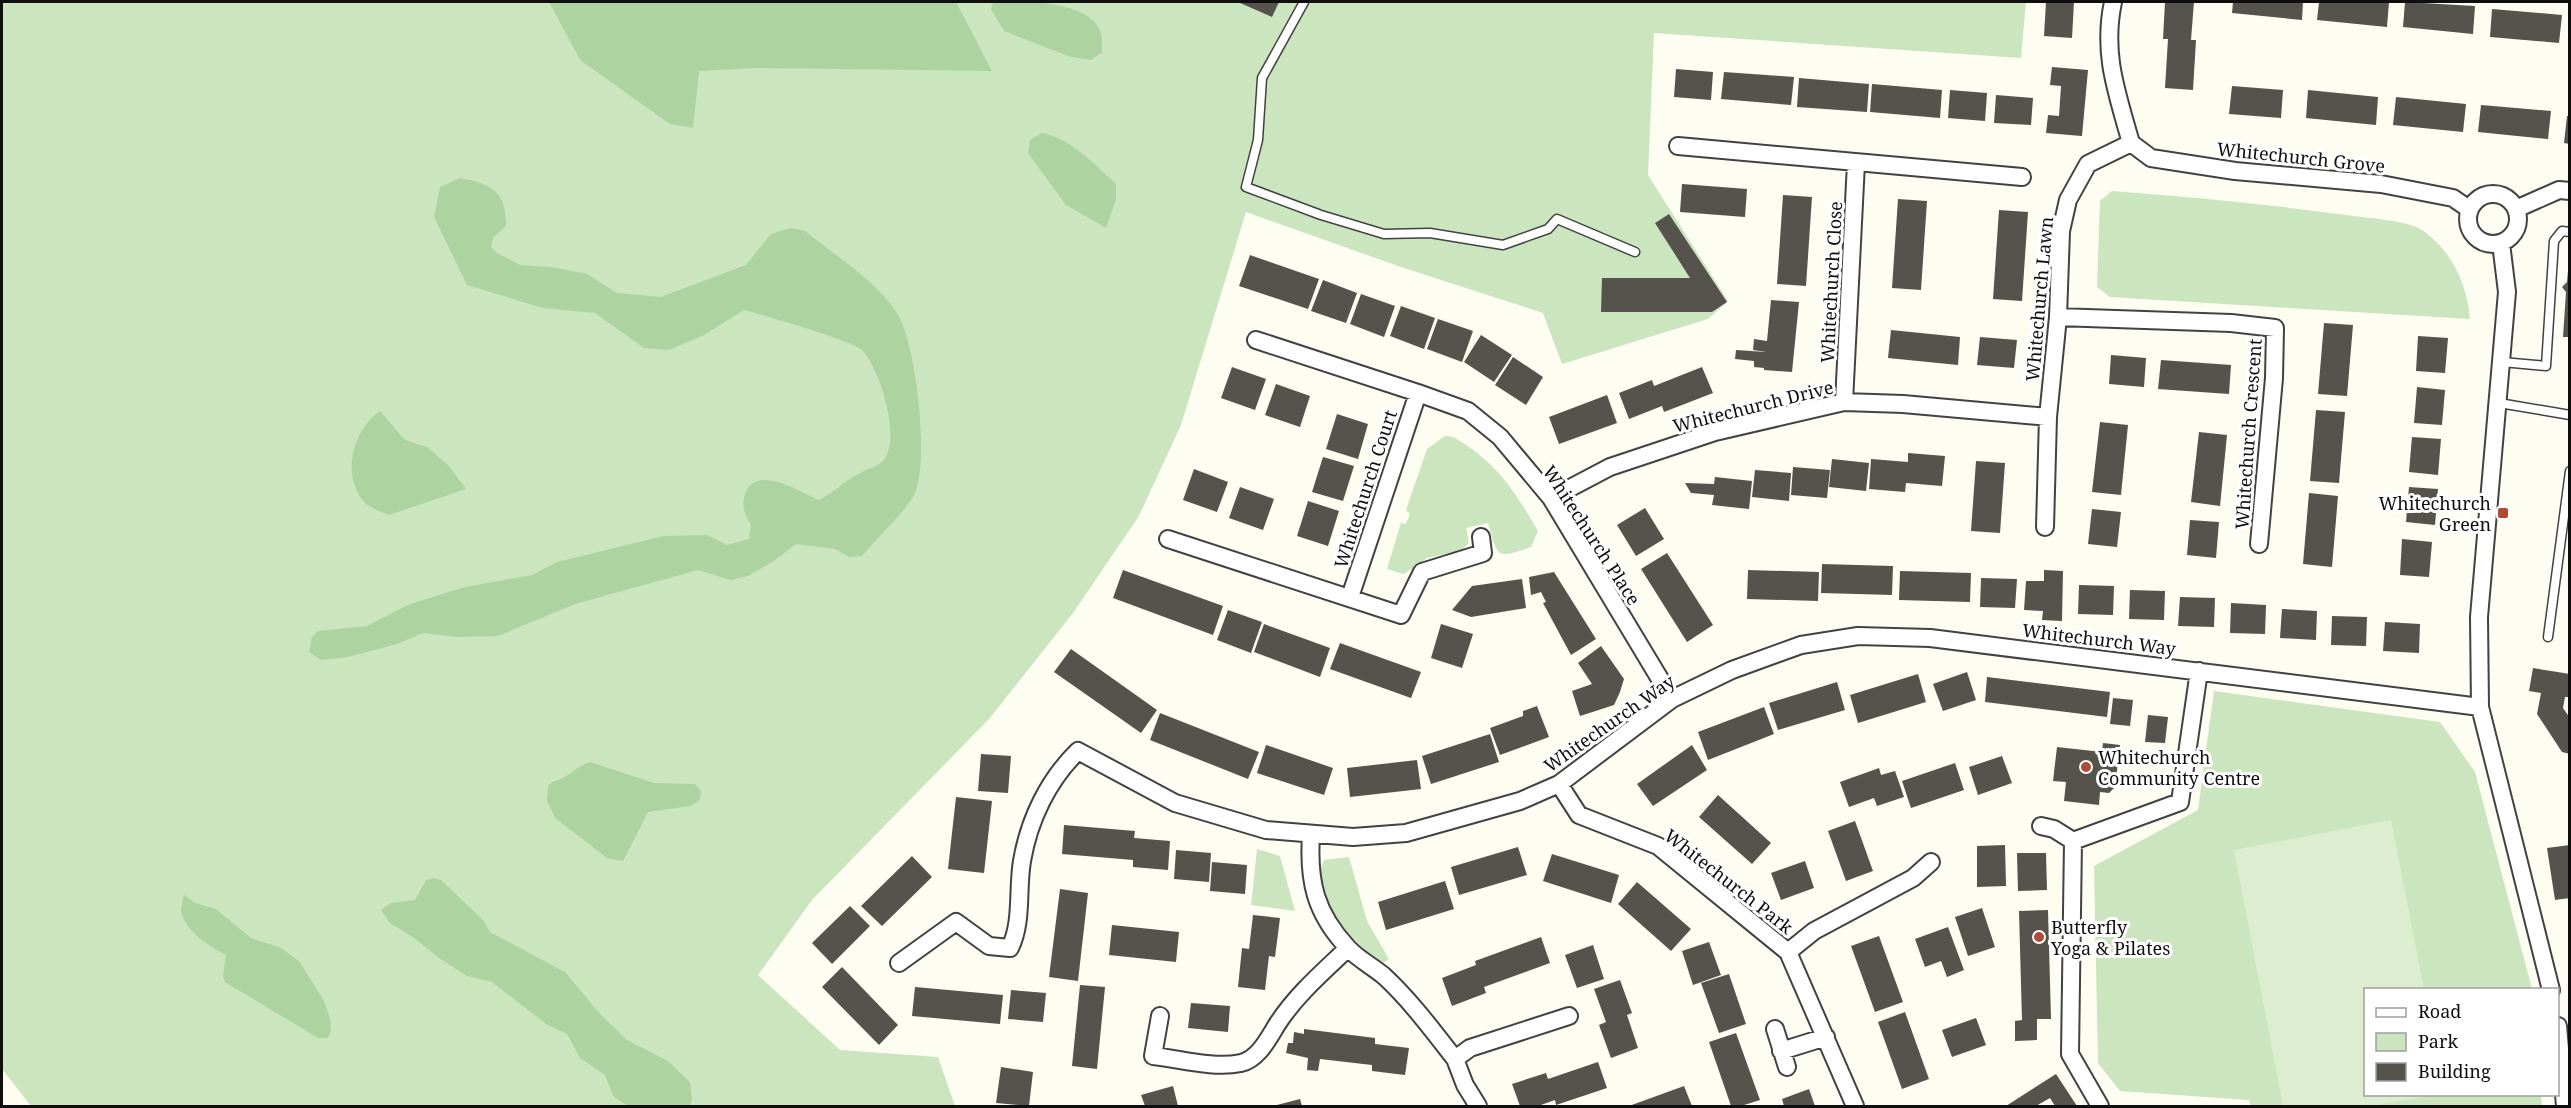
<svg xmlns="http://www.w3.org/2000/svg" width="2571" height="1108" viewBox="0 0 2571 1108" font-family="'Noto Serif',serif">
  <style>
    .green { fill: #cbe5bf }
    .forest { fill: #add4a0 }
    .pitch { fill: #ddedd0 }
    .building { fill: #56524c }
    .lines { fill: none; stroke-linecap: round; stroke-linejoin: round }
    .lane-casing { stroke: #424242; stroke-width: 11 }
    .street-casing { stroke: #424242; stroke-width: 20 }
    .lane { stroke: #fff; stroke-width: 8 }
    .street { stroke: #fff; stroke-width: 16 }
    .poi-dot { fill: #b04936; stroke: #fff; stroke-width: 2 }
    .labels { text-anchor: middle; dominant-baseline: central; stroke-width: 6; stroke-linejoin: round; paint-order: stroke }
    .street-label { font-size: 18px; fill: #0f0f0f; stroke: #fff }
    .poi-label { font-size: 18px; fill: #0f0f0f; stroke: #fff; text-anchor: start }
  </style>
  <rect width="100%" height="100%" fill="#fdfdf2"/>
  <!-- green -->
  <path class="green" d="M2,2h2024l-5,56 -367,-25 -6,142 80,126 -20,18 -146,45 -19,-51 -145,-47 -152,-54 -65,213 -42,91 -66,97 -84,106 -177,181 -54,75 82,75 98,7 17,49h-924l-29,-37z
    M2112,191c81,6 162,14 242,25 19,3 55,4 71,16 28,21 42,53 45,87l-360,-22 -13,-10 3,-86z
    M1445,436c9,0 14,4 21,9 34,22 52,52 72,86l-7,16c-35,12 -33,11 -43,-24l-22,5 3,15 -8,8 -34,7 -23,16 -17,-5 14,-46 5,1 4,-10 -4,-4 21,-61z
    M2214,691l226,31 35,50 57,217 -166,1v104l175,1 1,11h-291l-2,-6 -129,-9 -22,-28 -4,-197 104,-56z
    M1257,849l23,7 15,55 -44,-6z
    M1349,857l18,64 22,38 -8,5c-26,-21 -73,-67 -57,-104z"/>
  <!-- forest -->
  <path class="forest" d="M549,2h407l36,69 -236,-3 -57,3 -6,57 -23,-4 -90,-64z
    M993,2c32,-1 98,-2 108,31 1,6 1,13 1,19l-11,8 -20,-3 -67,-26 -13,-22z
    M1042,133c29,5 53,32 74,51v15l-10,29 -40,-23 -38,-52 2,-13z
    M460,178c32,6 46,13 46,48l-13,12 -2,9 6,6 23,12 31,2 36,7 30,19 44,4 85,-32 25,-31 20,-6 14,3c31,25 70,49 92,82 19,28 34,156 16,184 -14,21 -35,40 -51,59l-13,1 -14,-8 -39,-5 -22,17 -26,15 -17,4 -33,-10 -123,34 -77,32 -40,1 -35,-4 -26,11 -49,13 -27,3 -12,-8 3,-15 6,-6 49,-5 43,-22 55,-17 67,-12 25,-13 106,-26 44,-1 20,10 22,-6 2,-14c-6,-9 -10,-19 -6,-31 11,-31 55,-2 74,6 16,-8 28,-21 43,-28 6,-4 15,-5 20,-10 21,-20 -2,-93 -20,-112 -9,-9 -99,-35 -118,-40l-40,25 -35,15 -25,-2 -49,-35 -52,-5 -76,-23 -33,-68 6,-30z
    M380,411l25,29 22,7 21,18 18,24 -77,26c-10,-4 -22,-8 -28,-17 -19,-27 -7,-69 19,-87z
    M590,762l64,21 41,1 6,7 -1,9 -9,6 -43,6 -25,49 -16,-3 -52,-40 -8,-17 1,-15c5,-6 10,-5 17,-9 9,-5 14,-12 25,-15z
    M434,878l7,2 43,41 6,11 75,40 36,43 26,25 41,21 22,21 2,17 -2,7h-62l-15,-10 -8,-21 -25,-17 -13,-24 -21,-10 -54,-42 -25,-6 -28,-18 -25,-20 -24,-15 -9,-13 10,-7 24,-3 11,-20z
    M184,895l11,8 21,6 35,29 30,10 19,14 24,39 6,17 1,13 -3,7h-10l-93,-56 -2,-6 3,-21c-17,-9 -42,-24 -45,-45 0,-4 2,-11 3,-15z"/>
  <!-- pitch -->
  <path class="pitch" d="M2391,820l33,169 -58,1v104l68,1 -62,11h-89l-49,-256z"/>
  <!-- building -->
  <path class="building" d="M1238,2h41l-7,15z
    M2046,2h28l-2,36 -28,-2z
    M2165,2h29l-3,38h5l-3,50 -28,-2 3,-49h-5z
    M2233,2h70l-1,18 -70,-7z
    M2319,2h70l-2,25 -70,-7z
    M2405,2l70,4 -2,28 -70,-7z
    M2492,9l70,6 -3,28 -69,-6z
    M2052,67l36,3 -6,66 -36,-3 2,-18 11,1 2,-30 -11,-1z
    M1676,69l37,3 -2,28 -37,-3z
    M1724,72l70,5 -3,28 -70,-6z
    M1799,78l70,6 -2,28 -70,-5z
    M1872,84l70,6 -2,28 -70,-6z
    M2232,86l51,4 -2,28 -52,-4z
    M1950,90l37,3 -2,28 -37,-3z
    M2308,90l70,7 -2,28 -70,-7z
    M1996,95l37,3 -2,27 -37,-2z
    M2396,97l70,7 -3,28 -70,-7z
    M2481,105l70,6 -3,28 -70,-7z
    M2567,116h3v28l-6,-1z
    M1682,184l65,5 -2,28 -65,-5z
    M1783,195l29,2 -6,89 -29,-2z
    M1898,199l29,2 -6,89 -29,-2z
    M1999,210l29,2 -6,89 -29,-2z
    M1669,214l58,88 -15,10h-111l1,-34h88l-35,-55z
    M1250,255l69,24 -11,30 -69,-23z
    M2568,271l2,1v65h-7l3,-45 -4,-5 5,-5z
    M1323,280l34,13 -11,30 -35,-12z
    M1361,294l34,12 -11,31 -34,-13z
    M1771,300l28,2 -7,70 -28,-2v-2l-10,-1v-6l-19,-2 1,-9 30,2 -13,-2 1,-11 13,2z
    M1401,306l34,12 -11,31 -34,-13z
    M1438,319l35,12 -11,31 -35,-13z
    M2324,323l29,2 -6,71 -29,-2z
    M1891,330l69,7 -2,28 -70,-7z
    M1481,335l31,20 -18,27 -30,-20z
    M2418,336l30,2 -3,35 -29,-2z
    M1980,337l37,3 -3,28 -37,-3z
    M2111,355l35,3 -2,29 -35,-3z
    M1513,357l30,20 -17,28 -31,-20z
    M2161,360l70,5 -2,29 -71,-5z
    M1232,367l34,12 -11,31 -34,-12z
    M1702,367l11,26 -49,19 -2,-6 -33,13 -10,-26 33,-13 2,6z
    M1276,384l34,12 -10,31 -35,-12z
    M2417,387l28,3 -3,35 -28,-2z
    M1607,395l10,28 -58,21 -10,-27z
    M2316,410l29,2 -6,71 -29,-2z
    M1337,414l31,10 -10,35 -32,-10z
    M2100,422l28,3 -7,70 -29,-3z
    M2199,432l28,3 -7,71 -29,-4z
    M2412,437l29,2 -3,36 -29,-3z
    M1908,453l37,3 -3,30 -36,-3 -1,9 -36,-3 2,-30 37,3z
    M1323,457l31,9 -11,35 -31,-9z
    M1832,459l37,4 -3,28 -37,-4z
    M1976,461l29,2 -5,70 -29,-2z
    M1793,467l37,3 -3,28 -36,-3z
    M1194,469l34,13 -11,30 -34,-12z
    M1755,470l36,3 -2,28 -37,-4z
    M1715,477l37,4 -3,28 -37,-4 2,-10 -23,-2 -6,-10 29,1z
    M1240,487l34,12 -11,31 -34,-12z
    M2409,487l29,2 -3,36 -29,-3z
    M2309,493l29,3 -6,71 -29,-3z
    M1308,501l31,10 -11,35 -31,-10z
    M1645,508l19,31 -28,17 -19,-31z
    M2092,509l29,3 -4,35 -29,-3z
    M2190,520l29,2 -3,36 -29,-3z
    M2402,539l30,3 -3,35 -29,-2z
    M1667,553l46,72 -26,17 -46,-73z
    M1822,564l71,2 -1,29 -71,-2z
    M1123,570l100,36 -10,29 -100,-37z
    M1748,570l71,2 -1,29 -71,-2z
    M2044,570l19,1 -1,50 -20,-1 1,-9 -19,-1 2,-29h18z
    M1900,571l71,2 -1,29 -71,-2z
    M1554,572l42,67 -25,16 -28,-52 3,-1 -5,-10 -10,3 -2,-18z
    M1981,578l36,1 -2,29 -35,-1z
    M1522,579l4,29 -55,9 -19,-7 20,-24z
    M2079,585l35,1 -1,29 -35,-1z
    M2130,590l35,1 -1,29 -35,-1z
    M2180,597l35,1 -1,29 -36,-1z
    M2231,603l35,2 -1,29 -35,-1z
    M2282,609l35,2 -1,29 -36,-2z
    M1228,610l34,12 -11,31 -34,-13z
    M2332,616l35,1 -1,29 -35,-1z
    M2385,622l35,2 -1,29 -36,-2z
    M1264,624l66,24 -10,29 -66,-25z
    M1441,624l32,10 -11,34 -31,-10z
    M1340,643l81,29 -10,26 -81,-29z
    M1601,646l23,33 -4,13 -6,13 -34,11 -8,-25 20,-7 -14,-21z
    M1071,649l86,61 -16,23 -87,-61z
    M2533,668l37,6v23h-5l-2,11 7,10v36l-8,-2 -25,-38 4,-21 -12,-2z
    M1967,672l9,28 -33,11 -10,-27z
    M1918,674l8,28 -68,21 -8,-28z
    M1987,677l123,15 -3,25 -122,-15z
    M1837,682l8,28 -67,20 -9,-27z
    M2113,698l20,2 -3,26 -20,-2z
    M1537,706l12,31 -49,18 -10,-27 33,-12v-5z
    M1764,707l10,27 -66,26 -10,-28z
    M1160,713l99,39 -11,27 -98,-39z
    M2148,715l20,2 -3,26 -20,-1z
    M1490,734l9,28 -68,22 -9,-28z
    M2103,743l17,2 -5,42 -6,6 -9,-1 -1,13 -35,-4 2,-19 -13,-1 4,-34 45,5z
    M1266,745l67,23 -9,27 -67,-22z
    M1692,745l15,25 -54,36 -16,-22z
    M981,754l30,2 -3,37 -30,-2z
    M2002,756l10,27 -34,12 -9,-28z
    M1417,760l4,29 -71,8 -3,-29z
    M1955,763l9,27 -53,18 -9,-27z
    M1879,768l2,7 14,-4 9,26 -27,9 -3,-8 -25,9 -9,-25z
    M1718,795l53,48 -19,21 -53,-47z
    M956,797l36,4 -8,72 -36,-4z
    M1855,821l18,50 -27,10 -18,-50z
    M1064,825l71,6 -1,7 36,3 -2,29 -35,-3v-7l-71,-6z
    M2005,845l1,41 -29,1v-41z
    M2570,845v53l-15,2 -8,-52z
    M1518,847l9,28 -68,20 -8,-28z
    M1176,850l35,3 -2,29 -35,-3z
    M2017,853h29l1,37 -29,1z
    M1552,854l67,21 -8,28 -68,-22z
    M912,856l20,21 -50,49 -21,-20z
    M1805,861l9,27 -33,12 -10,-27z
    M1212,862l35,3 -2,29 -35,-3z
    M1445,881l9,28 -68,21 -8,-28z
    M1637,882l54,47 -20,22 -53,-47z
    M1060,889l28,4 -10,88 -29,-4z
    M850,906l20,20 -38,38 -20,-21z
    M1982,908l13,39 -27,9 -13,-39z
    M2048,910l3,109h-14v21l-22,1v-20l7,-1 -3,-109z
    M1253,915l27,3 -5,39 -6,-1 -4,34 -27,-3 4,-39 7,1z
    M1112,925l67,7 -3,30 -67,-7z
    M1948,927l16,43 -17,7 -6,-16 -16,6 -10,-28z
    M1879,936l24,66 -28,10 -24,-66z
    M1541,937l9,26 -66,24 2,6 -34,13 -10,-28 34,-13 -1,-4z
    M1709,942l12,33 -28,10 -11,-34z
    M1593,945l11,34 -27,9 -12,-33z
    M842,967l56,58 -19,20 -57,-58z
    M1729,974l17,50 -27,9 -18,-50z
    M1620,980l12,33 -5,2 11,33 -27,10 -12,-33 7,-3 -12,-33z
    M1080,985l25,2 -8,82 -25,-3z
    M915,987l88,8 -3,29 -88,-8z
    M1011,990l35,3 -3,29 -35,-3z
    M1191,1003l39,3 -2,26 -40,-4z
    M1905,1012l24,67 -27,10 -24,-67z
    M1976,1018l10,27 -34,12 -10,-27z
    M1304,1029l71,9v6l34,4 -4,27 -33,-4v-6l-52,-6 -2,12 -11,-1 1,-12 -22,-5 2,-10h5l1,-11 10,2z
    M1736,1033l24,67 -19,6h-10l-22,-64z
    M1598,1062l9,26 -51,17 -1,-5 -17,6h-18l-8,-22 34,-11 2,6z
    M1001,1067l32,5 -4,34 -33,-3z
    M2056,1074l21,32h-22l-5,-8 -14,8h-30z
    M1173,1086l5,20h-33l-4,-11z
    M1684,1086l8,20h-63z
    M1809,1089l6,17h-31l-2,-7z
    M1300,1099l2,7h-29z"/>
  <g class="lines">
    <!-- lane casing -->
    <g class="lane-casing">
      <path id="lane" d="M1304,2l-42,76 -4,62 -12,47 75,28 63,19 46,-1 73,12 45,-16 9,-10 78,33
        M2502,362l44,4 8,-125 8,-10 8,1
        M2499,403l71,12
        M2548,637l22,-166"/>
    </g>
    <!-- street casing -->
    <g class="street-casing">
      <path id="street" d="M2113,2c-11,52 4,91 18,141
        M2131,143l20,15 84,13 146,13 72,14 16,11
        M1678,146l344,31
        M2468 219a25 25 0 1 1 50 0a25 25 0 1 1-50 0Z
        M2516,209l43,-19 11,1
        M2501,243l6,49 -28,325 1,90 71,283
        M2058,317l173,6 44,5 -1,50 -15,166
        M1256,340l162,53 50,18 32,26 51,61 121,201
        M1844,402l12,-239
        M1551,498l59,-31 105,-35 129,-30 59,2 145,13
        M2045,527l3,-110 10,-100 3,-86 7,-31 20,-36 43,-21
        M1168,539l233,76 21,-43 61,-19 -2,-16
        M1350,597l68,-204
        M1559,784l20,31 79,31 130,106 67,154
        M2041,826l13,3 19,12
        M1311,835c-3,46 4,78 37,113 10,11 24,18 36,28 27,25 49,55 71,83l15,-11 99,-32
        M1788,952l26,-21 99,-53 18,-16
        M899,963l57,-41 33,24 21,2c13,-27 7,-58 12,-87 7,-41 26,-81 56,-110l97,52 91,27 87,7 53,-4 114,-32 39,-17 113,-85 60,-29 69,-25 57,-9 72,2 550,69
        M1160,1016l-7,40c27,3 61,13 88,7 18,-4 28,-26 37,-40 19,-29 45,-51 70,-75
        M2558,1026l7,80
        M1775,1029l12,38
        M1781,1051l45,-14
        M1455,1059l10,26 13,21
        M2100,1106l-30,-52 3,-213 107,-39 19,-131"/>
    </g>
    <!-- lane -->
    <use href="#lane" class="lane"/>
    <!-- street -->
    <use href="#street" class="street"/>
  </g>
  <!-- markers -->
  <g class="poi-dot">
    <rect x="2497" y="507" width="12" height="12" rx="3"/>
    <circle cx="2086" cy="767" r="6"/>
    <circle cx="2039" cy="937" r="6"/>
  </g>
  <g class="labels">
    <!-- street labels -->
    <g class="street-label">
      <text transform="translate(2301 157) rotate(6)">Whitechurch Grove</text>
      <text transform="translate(1831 282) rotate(-87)">Whitechurch Close</text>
      <text transform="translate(2039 299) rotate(-85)">Whitechurch Lawn</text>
      <text transform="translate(1753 406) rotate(-14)">Whitechurch Drive</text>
      <text transform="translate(2248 434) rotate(-86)">Whitechurch Crescent</text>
      <text transform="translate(1365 489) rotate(-72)">Whitechurch Court</text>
      <text transform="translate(1592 535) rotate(57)">Whitechurch Place</text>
      <text transform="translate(2099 639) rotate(7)">Whitechurch Way</text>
      <text transform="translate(1609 723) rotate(-35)">Whitechurch Way</text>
      <text transform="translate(1729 881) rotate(38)">Whitechurch Park</text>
    </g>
    <!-- poi labels -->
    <g class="poi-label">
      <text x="2491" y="503" text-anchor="end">Whitechurch<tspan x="2491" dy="21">Green</tspan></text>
      <text x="2098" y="757">Whitechurch<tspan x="2098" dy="21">Community Centre</tspan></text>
      <text x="2051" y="927">Butterfly<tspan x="2051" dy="21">Yoga &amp; Pilates</tspan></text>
    </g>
  </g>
  <!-- border -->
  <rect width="2571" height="1108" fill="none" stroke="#0f0f0f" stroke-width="6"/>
  <!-- legend -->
  <rect x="2364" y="988" width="195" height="108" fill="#ffffff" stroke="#9f9f9f" stroke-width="1.5"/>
  <rect x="2376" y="1008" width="30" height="9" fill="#ffffff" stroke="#9f9f9f" stroke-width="1.5"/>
  <text x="2418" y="1018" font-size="18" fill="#0f0f0f">Road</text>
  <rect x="2376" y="1033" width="30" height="18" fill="#cbe5bf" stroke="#9f9f9f" stroke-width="1.5"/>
  <text x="2418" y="1048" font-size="18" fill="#0f0f0f">Park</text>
  <rect x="2376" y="1063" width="30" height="18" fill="#56524c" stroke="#9f9f9f" stroke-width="1.5"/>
  <text x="2418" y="1078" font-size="18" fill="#0f0f0f">Building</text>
</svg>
